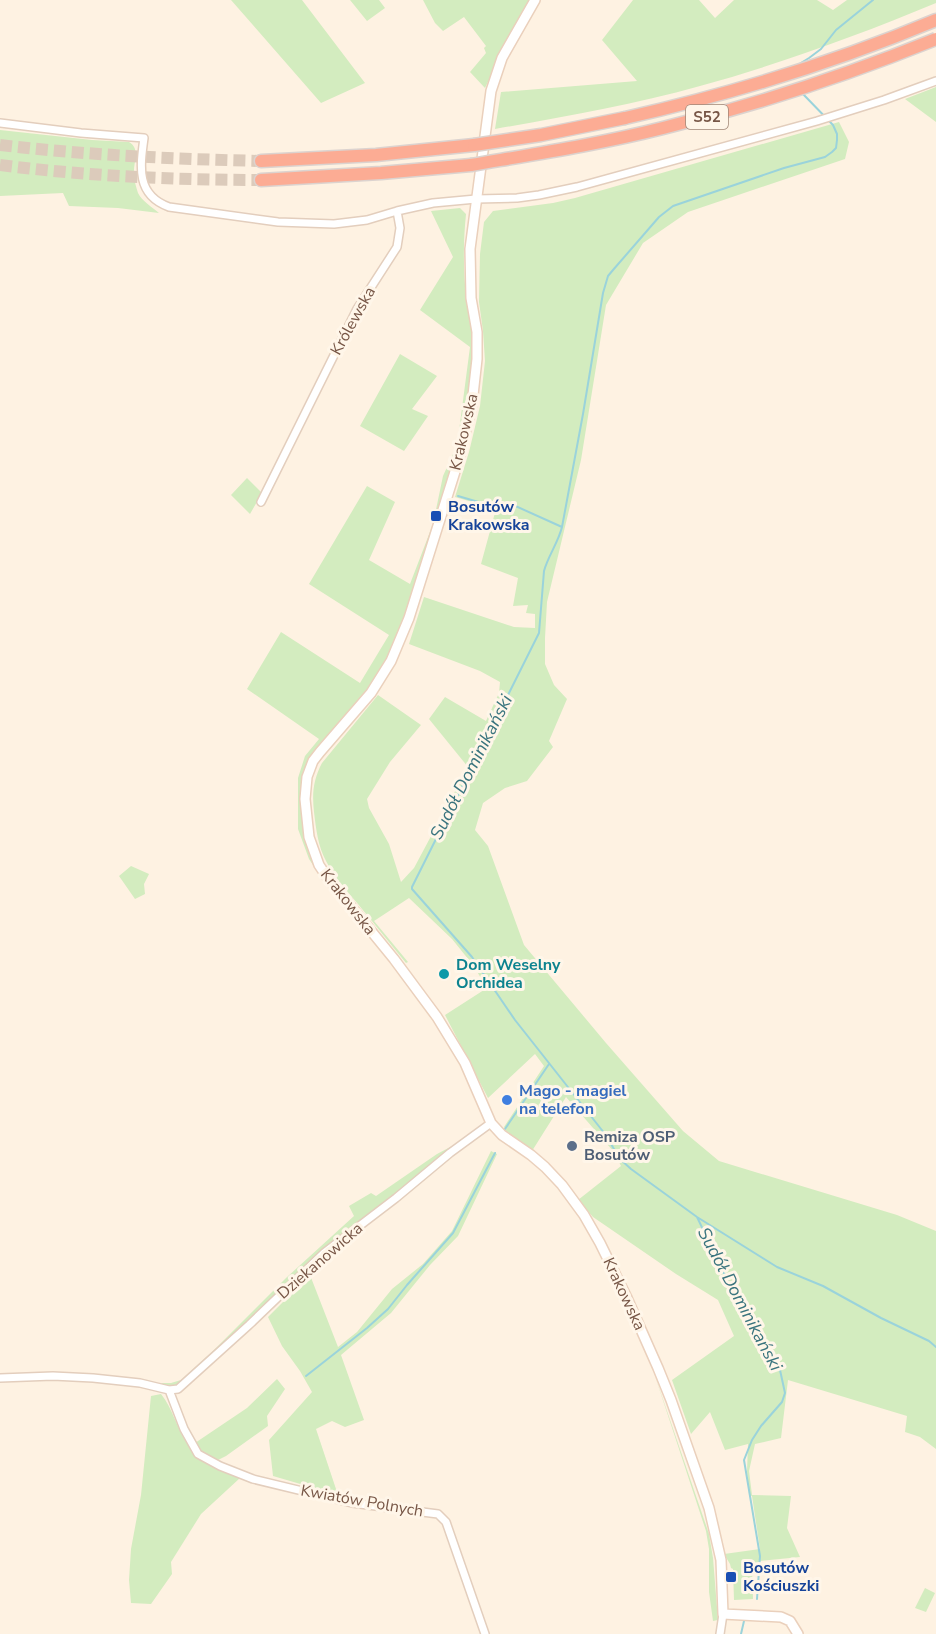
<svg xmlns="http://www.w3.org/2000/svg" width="936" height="1634" viewBox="0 0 936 1634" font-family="'Nunito Sans',sans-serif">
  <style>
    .green { fill: #d3ecbf }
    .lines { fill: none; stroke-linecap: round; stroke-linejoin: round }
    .stream { stroke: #9ad3db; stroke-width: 2 }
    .highway-tunnel { stroke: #dccbbb; stroke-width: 12; stroke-dasharray: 12 6; stroke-linecap: butt }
    .street-casing { stroke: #e3cebd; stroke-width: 10 }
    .secondary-casing { stroke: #ead0bc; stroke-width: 12 }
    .highway-casing { stroke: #dcd3cf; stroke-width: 15 }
    .street { stroke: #fff; stroke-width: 7 }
    .secondary { stroke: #fff; stroke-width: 9 }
    .highway { stroke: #fcac94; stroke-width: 12 }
    .highway-bridge-casing { stroke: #dcd3cf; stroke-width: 15; stroke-linecap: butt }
    .highway-bridge { stroke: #fcac94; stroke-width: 12 }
    .transit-dot { fill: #1a4fb4; stroke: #fff6e9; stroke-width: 2 }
    .culture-dot { fill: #0f9aa8; stroke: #fff6e9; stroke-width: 2 }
    .shop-dot { fill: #3f7fe0; stroke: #fff6e9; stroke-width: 2 }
    .service-dot { fill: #5c6f8a; stroke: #fff6e9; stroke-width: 2 }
    .labels { text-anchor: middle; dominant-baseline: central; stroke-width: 6; stroke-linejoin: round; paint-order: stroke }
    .shield { fill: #fff6e9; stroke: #a08677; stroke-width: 1.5 }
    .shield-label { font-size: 15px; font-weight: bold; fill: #775646 }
    .street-label { font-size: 16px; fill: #775646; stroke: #fff6e9 }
    .transit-label { font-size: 16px; font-weight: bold; fill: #164399; stroke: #fff6e9; text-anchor: start }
    .culture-label { font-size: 16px; font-weight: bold; fill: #0d838f; stroke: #fff6e9; text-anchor: start }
    .shop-label { font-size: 16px; font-weight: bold; fill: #366cbe; stroke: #fff6e9; text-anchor: start }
    .service-label { font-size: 16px; font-weight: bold; fill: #4e5e75; stroke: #fff6e9; text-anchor: start }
    .water-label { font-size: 18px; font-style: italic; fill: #3a747e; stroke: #fff6e9 }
  </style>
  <rect width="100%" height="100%" fill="#fef2e2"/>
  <!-- green -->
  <path class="green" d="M231,0h71l63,83 -44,20z
    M350,0h29l6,8 -18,13z
    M423,0h108l-13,20 -33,68 -15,-16 16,-19 -2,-5 2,-2 -22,-29 -21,14 -8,-8z
    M633,0h66l16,18 19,-18h83l16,10 14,-10h89v3c-77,32 -156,61 -236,83 -68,19 -137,31 -205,43l6,-37 136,-11 -35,-41z
    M936,87v35l-31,-23z
    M839,122l10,20 -4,17 -157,53 -45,31 -37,62 -25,155 -34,142 -2,36v26l9,21 13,14 -18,42 4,6 -26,34 -22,7 -22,15 -8,27 13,16 36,99 82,98 77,88 36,30 178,54 39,16v218l-16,-12 -15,-5 2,-16 -119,-36 -7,58 -26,6 -6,27 3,24 39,1 -4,32 13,29 -40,4 -1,6 -20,1h13l1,31 -19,1 -1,-31 -2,-1 -1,-4 -6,-10 36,-5 -8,-53 -3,-1 -2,-24 1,-27 -23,6 -15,-38 -19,22 -19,-54 62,-44 -16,-36 -42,-26 -83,-57 -15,-17 43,-34 -7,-14 -48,-55 -34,54 -26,-20 -2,-4 40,-61 -9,-12 -47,44 -43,-83 42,-27 -14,-23 -21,-26 -43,-41 -35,23 34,41 -2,1c-15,-18 -29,-36 -44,-54 -12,-15 -27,-30 -36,-48 -8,-15 -10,-32 -12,-49 -2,-18 -1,-32 8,-49l56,-68 43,30 -31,37 -23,37 2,9 20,36 12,38 13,-14 54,-101 -39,-48 16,-22 41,24 13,-28 1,-11 -20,-11 -71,-27 15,-47 90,30 21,1v-14l-9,-1 2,-8 -15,1 5,-28 -37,-14 15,-55 -41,-12 14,-45 11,-46 5,-45 -2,-30 -4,-29 1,-48 4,-32 9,-11 60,-8 22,-5z
    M0,130l92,10 37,2c12,7 4,20 5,32 0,6 2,13 4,19 4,8 14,14 21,20l-41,-5 -49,-2 -6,-13 -63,3z
    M460,208l6,6c-3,30 -3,59 1,89 2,18 8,35 8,55 -1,24 -7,49 -13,73h-3l11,-84 -50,-37 33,-53 -22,-46z
    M400,354l37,22 -25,33 16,7 -24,35 -44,-25z
    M457,445h3l-53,169 -21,50 -25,36 -36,42 -24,56 26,84 -2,1 -16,-24 -11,-30v-51l7,-22 14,-17 -72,-50 34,-57 79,51 29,-48 -80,-51 58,-98 28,16 -26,58 41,24 23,-60 10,-48z
    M247,478l15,15 -12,21 -19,-19z
    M131,866l18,8 -5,10 1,10 -10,5 -16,-23z
    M454,1145l-61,53 -73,56 -46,42 -28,29 -70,61 -11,1 -4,-4h10l10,-3 33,-30 72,-72 68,-62 -5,-10 22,-13 5,3 61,-42z
    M491,1151l6,3 -39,82 -28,29 -39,48 -50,42 23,65 -19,7 -13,-6 -16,8 22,66 -65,-19 -4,-36 43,-48 -12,-21 -18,-25 -14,-29 42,-42 28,72 19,-15 35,-43 31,-25 29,-33z
    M654,1373l55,161 4,24 5,62 -5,1 -4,-29v-43l-3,-18z
    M277,1379l8,10 -18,27 1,10 -42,30 -8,4 -15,-6 -8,-11 52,-35z
    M161,1394c12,15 16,35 27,51 10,17 34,25 52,33l-39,36 -30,48 1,12 -21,30 -20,-1 -2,-23 2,-31 10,-54 10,-99z
    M925,1588l10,5 -9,19 -11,-4z"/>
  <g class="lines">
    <!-- stream -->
    <path class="stream" d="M796,66l13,-8 12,-9 15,-19 37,-30
      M802,93l31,32 4,9v6l-1,8 -4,4 -7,5 -41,11 -111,38 -14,11 -46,53 -5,6 -5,17 -20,121 -21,113c-4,16 -14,29 -18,44l-5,62 -127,254v2l60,68 43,63 90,114 15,25 11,10 66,48 80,50 46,19 58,32 48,23 7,6
      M458,496l34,10 19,-2 51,23
      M505,1129l44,-65
      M697,1217l33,69 50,84 5,23 -3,9 -21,24 -9,14 -8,20 16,96 -3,43
      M306,1376l61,-48 21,-19 19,-24 46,-52 42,-80
      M741,1634l3,-13"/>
    <!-- highway-tunnel -->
    <path class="highway-tunnel" d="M0,145c87,10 173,14 261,16
      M0,165c87,11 174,15 261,15"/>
    <!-- street casing -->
    <g class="street-casing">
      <path id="street" d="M0,123l81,10 63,5c-4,29 -8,57 25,69l109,15 56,2 33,-4 30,-9 36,-8 43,-4 41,-1 22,-3 38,-8 240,-66 67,-21 52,-19
        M261,502l96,-193 40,-62 3,-19 -3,-17
        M0,1378l53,-2 40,2 47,5 29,7 9,-1 71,-64 75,-72 72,-55 54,-45 41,-30
        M169,1390l15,39 14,25 22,12 33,13 99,24 86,11 8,8 39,112
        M720,1634l3,-20"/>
    </g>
    <!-- secondary casing -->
    <g class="secondary-casing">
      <path id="secondary" d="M535,0l-33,58 -11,33 -21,158 1,49 6,34v27l-5,45 -14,58 -49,156 -18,43 -20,32 -51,59 -7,9 -6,16 -2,22 4,38 10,28 8,12 67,82 43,58 28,46 26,60 11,12 29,20 14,12 17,18 22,30 16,28 27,55 31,70 13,32 38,108 12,52 2,54 58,3 9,4 8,13"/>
    </g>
    <!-- highway casing -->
    <g class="highway-casing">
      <path id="highway" d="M625,118c106,-24 211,-56 311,-98
        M261,161l115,-6 98,-10
        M261,180l120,-7 90,-8"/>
    </g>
    <!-- street -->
    <use href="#street" class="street"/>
    <!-- secondary -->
    <use href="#secondary" class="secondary"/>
    <!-- highway -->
    <use href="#highway" class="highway"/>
    <!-- highway-bridge casing -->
    <g class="highway-bridge-casing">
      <path id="highway-bridge" d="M474,145l67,-10 84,-17
        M471,165c64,-11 129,-21 192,-37 93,-23 184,-53 273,-89"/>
    </g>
    <!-- highway-bridge -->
    <use href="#highway-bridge" class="highway-bridge"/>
  </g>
  <!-- markers -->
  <g class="transit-dot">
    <rect x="430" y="510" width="12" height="12" rx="3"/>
    <rect x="725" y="1571" width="12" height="12" rx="3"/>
  </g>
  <circle class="culture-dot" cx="444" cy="974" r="6"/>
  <circle class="shop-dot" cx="507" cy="1100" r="6"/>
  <circle class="service-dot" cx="572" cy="1146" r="6"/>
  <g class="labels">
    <!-- shield labels -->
    <rect class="shield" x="686" y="105" width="42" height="24" rx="4.5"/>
    <g class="shield-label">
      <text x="707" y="117">S52</text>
    </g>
    <!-- street labels -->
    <g class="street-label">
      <text transform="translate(353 321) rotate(-61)">Królewska</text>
      <text transform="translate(464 432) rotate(-77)">Krakowska</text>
      <text transform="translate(348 902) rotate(52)">Krakowska</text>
      <text transform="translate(320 1261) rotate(-41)">Dziekanowicka</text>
      <text transform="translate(624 1294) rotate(65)">Krakowska</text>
      <text transform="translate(362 1501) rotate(10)">Kwiatów Polnych</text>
    </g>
    <!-- transit labels -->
    <g class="transit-label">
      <text x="448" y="507">Bosutów<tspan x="448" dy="18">Krakowska</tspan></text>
      <text x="743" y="1568">Bosutów<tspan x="743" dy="18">Kościuszki</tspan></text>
    </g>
    <!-- culture labels -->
    <g class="culture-label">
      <text x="456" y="965">Dom Weselny<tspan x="456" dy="18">Orchidea</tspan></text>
    </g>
    <!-- shop labels -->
    <g class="shop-label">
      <text x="519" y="1091">Mago - magiel<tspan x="519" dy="18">na telefon</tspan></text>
    </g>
    <!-- service labels -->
    <g class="service-label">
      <text x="584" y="1137">Remiza OSP<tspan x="584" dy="18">Bosutów</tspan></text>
    </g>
    <!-- water labels -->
    <g class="water-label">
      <text transform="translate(471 767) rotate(-63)">Sudół Dominikański</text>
      <text transform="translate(740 1299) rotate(62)">Sudół Dominikański</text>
    </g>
  </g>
</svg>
